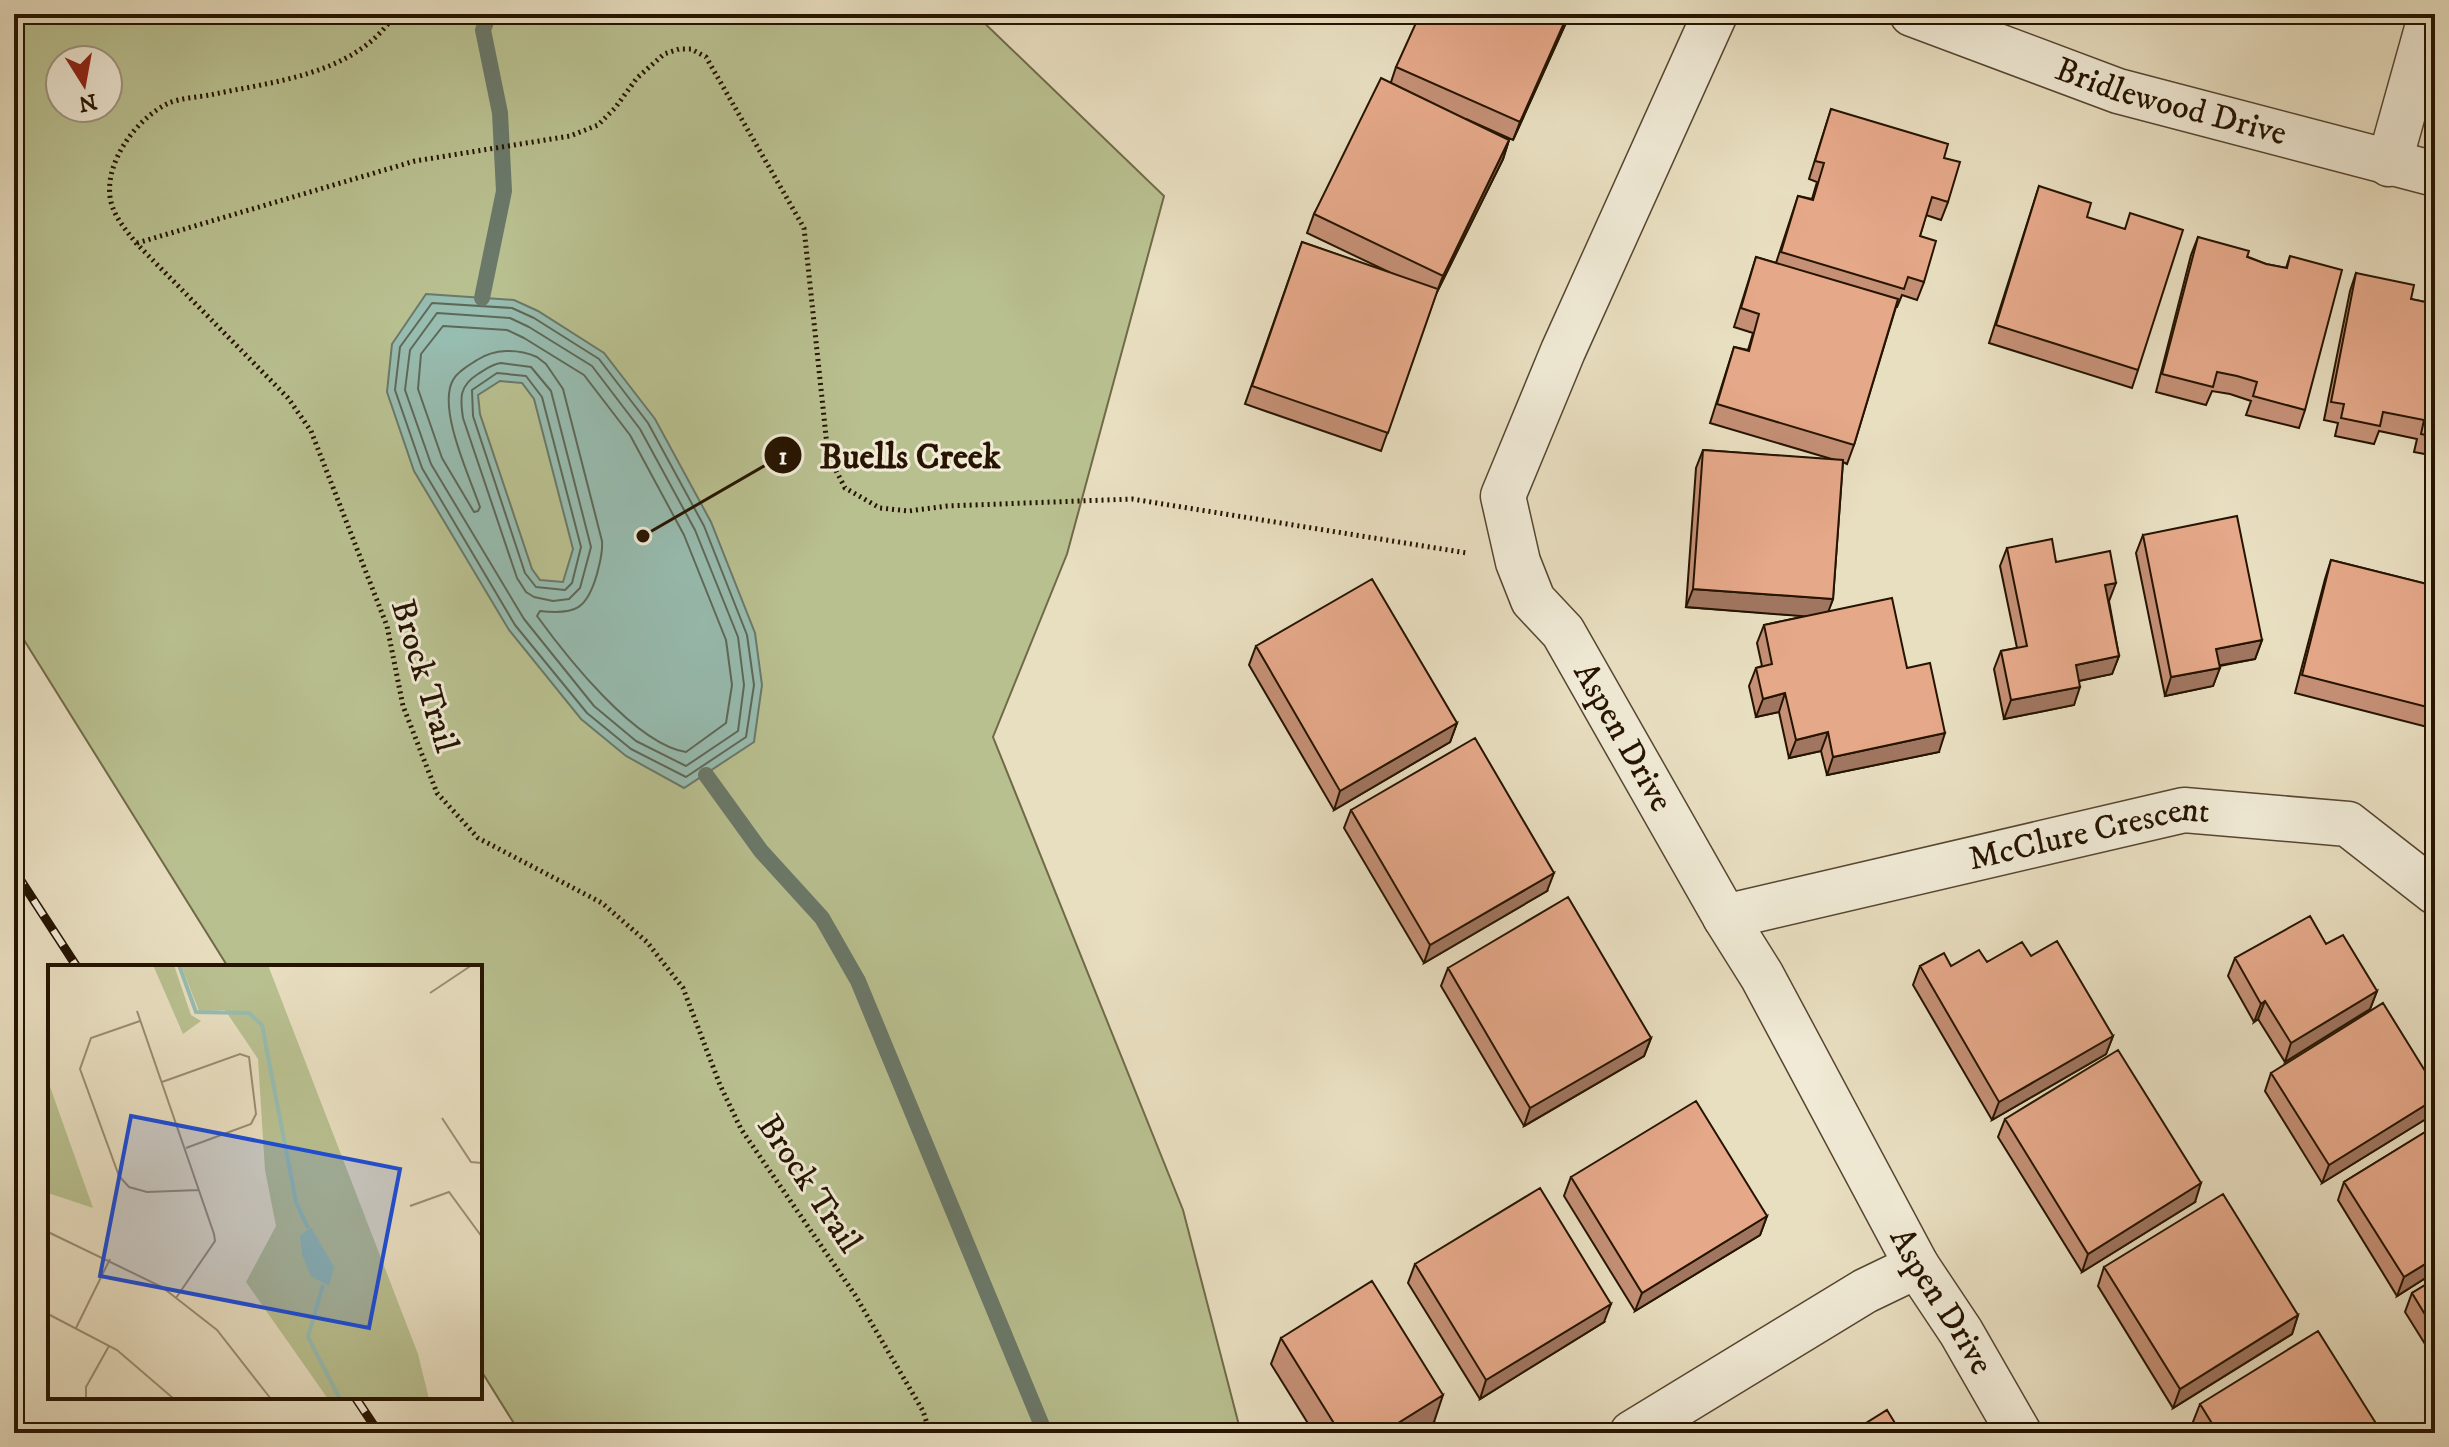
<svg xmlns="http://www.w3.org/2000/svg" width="2449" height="1447" viewBox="0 0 2449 1447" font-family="'IM FELL DW Pica',serif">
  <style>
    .green { fill: #b9c090; stroke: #706a48; stroke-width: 2; fill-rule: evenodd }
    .water { fill: #97bcb0; stroke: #6a796a; stroke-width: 2; fill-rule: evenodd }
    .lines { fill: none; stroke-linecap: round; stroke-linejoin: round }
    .shore { stroke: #5e6858; stroke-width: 2 }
    .stream { stroke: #6a796a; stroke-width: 16 }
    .minor-casing { stroke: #564630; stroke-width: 47 }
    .path { stroke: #261400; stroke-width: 5; stroke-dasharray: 2 4; stroke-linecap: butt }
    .minor { stroke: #f0ead6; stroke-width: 44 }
    .rail-casing { stroke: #261400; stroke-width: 9 }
    .rail { stroke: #f0ead6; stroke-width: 6; stroke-dasharray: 18; stroke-linecap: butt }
    .wall { fill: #c59076; stroke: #261400; stroke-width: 2 }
    .shaded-wall { fill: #a07660; stroke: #261400; stroke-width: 2 }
    .building { fill: #e5a889; stroke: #261400; stroke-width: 2 }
    .labels { text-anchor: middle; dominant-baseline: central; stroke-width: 6; stroke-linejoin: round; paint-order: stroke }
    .street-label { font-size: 34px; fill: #261400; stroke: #f0ead6 }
    .inset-river { fill: none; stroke: #97bcb0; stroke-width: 4 }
    .inset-road { fill: none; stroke: #9a8d73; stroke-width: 2 }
    .view { fill: #1d4ed8; fill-opacity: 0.15; stroke: #1d4ed8; stroke-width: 4 }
    .inset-edge { fill: none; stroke: #261400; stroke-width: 4 }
    .leader { fill: none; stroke: #261400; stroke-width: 3 }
    .callout-dot { fill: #261400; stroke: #f0ead6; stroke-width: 3 }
    .mark-label { font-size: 24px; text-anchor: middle; font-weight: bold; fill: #fff }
    .callout-label { font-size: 36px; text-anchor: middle; font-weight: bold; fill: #261400; stroke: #f0ead6; stroke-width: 6; stroke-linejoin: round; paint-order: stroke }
  </style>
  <rect width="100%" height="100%" fill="#e8dec0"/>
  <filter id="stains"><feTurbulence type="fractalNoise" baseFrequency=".0025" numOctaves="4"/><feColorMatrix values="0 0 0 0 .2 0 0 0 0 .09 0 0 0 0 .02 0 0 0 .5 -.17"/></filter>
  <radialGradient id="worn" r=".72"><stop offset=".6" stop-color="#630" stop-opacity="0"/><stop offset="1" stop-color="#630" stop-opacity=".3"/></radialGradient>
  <!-- green -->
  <path class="green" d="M14,14h961l189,182 -97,358 -74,183 190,473 58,223h-721l-40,-64v-402h-252l-214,-343zM60,60h48v48h-48z"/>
  <!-- water -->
  <path class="water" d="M426,294l88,6 24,11 66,42 51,66 56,103 44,111 7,52 -8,57 -70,46 -58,-32 -45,-37 -72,-89 -95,-159 -27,-79 5,-48zM500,381l22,2 12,16 39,150 -10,33 -23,-2 -8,-11 -52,-155 -2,-19z"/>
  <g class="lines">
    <!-- shore -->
    <path class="shore" d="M432,303l80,5 22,10 65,41 49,64 56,103 43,109 7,50 -8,52 -60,40 -55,-28 -44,-36 -72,-88 -93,-157 -27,-78 5,-43z
      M437,313l73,5 19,9 63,39 48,63 55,101 43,107 6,48 -6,46 -52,35 -50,-25 -42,-35 -70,-87 -93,-155 -26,-74 5,-40z
      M443,326l64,4 17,8 60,37 46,60 54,100 42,105 6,45 -6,38 -40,29c-51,-8 -120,-96 -149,-136l3,-5c36,4 47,-2 57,-37 3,-12 6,-21 5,-33l-39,-152 -17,-25 -9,-7c-20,-9 -43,-8 -60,3 -9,6 -19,11 -24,20 -16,28 17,98 27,127l-2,4 -4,1 -32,-54 -24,-69 3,-35z
      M501,363l30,4 20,24 40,156 -11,41 -11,11 -16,2 -19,-4 -8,-5 -9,-14 -54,-160c-3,-20 -4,-32 15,-44 8,-5 14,-10 23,-11z
      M497,373l29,3 16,21 39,150 -9,36 -7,7 -29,-3 -11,-14 -52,-157 -1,-26z"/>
    <!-- stream -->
    <path class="stream" d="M482,298l22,-107 -4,-78 -17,-83 6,-16
      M706,775l55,76 61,67 36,63 187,452"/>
    <!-- minor casing -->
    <g class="minor-casing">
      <g id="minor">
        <path id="s1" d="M1715,14l-152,337 -60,145 15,66 15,38 30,32 162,285 37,59 155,290 44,66 58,101"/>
        <path id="s2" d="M1912,14l206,77 317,83"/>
        <path d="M2389,164l42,-150"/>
        <path id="s3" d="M1725,917l459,-107 164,14 87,68"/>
        <path d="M1632,1433l233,-142 52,-25"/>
      </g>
    </g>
    <!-- path -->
    <path class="path" d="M395,14c-39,61 -120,67 -185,81 -12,2 -29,3 -41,8 -33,15 -67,62 -58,99 4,16 15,28 25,41l152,155 23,33 76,195 16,80 34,87 41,45 124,65 45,39 36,46 37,97 21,44 114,166 68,116 7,22
      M137,243l278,-82 155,-25 28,-11 17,-17 22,-30 27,-24 15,-5h12l15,8 98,171 24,227 17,33 35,20 29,3 38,-5 185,-7 335,54"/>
    <!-- minor -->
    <use href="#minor" class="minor"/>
    <!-- rail casing -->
    <g class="rail-casing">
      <path id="rail" d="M14,870l63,97
        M355,1397l24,36"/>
    </g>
    <!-- rail -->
    <use href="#rail" class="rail"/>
  </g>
  <!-- wall -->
  <path class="wall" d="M1570,14l-57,126 -47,-21 43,21 -6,19 -67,135 -55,157 -136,-47 57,-162 91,32 -86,-41 7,-19 77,-132 5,-15z
    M1831,109l113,49 4,44 -7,18 -15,-5 -6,21 4,46 -7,18 -15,-5 -5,12h-1l-42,138 -7,19 -4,-2 -10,137 -5,12 79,57 32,84 -112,23 -6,-24 -32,7 -10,-46 -23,5 -7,-31 7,-18 6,-2 -5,-23 7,-18 42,-9 -120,-9 10,-139 7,-18 132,10 -125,-37 24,-76 14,3 5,-17 -19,-6 22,-70 20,6 22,-67 14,3 5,-17 -8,-3z
    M2039,186l48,31 51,153 -6,18 -143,-45z
    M2198,237l68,27 20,4 4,-12 15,154 -6,18 -53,-13 5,-14 -21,-7 -18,-3 -6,14 -50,-13 35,-137z
    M2356,273l55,26 24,5v152l-21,-4 3,-13 -38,-8 -5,13 -39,-8 3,-13 -14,-3 26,-129z
    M2143,535l119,105 -7,19 -35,7 -7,20 -48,10 -29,-143z
    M2007,548l49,14 53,39 10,55 -7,18 -33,7 -5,24 -70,14 -10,-50 7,-18 16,-3 -17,-82z
    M2331,560l104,26v143l-140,-36 30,-114z
    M1256,646l201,77 -7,19 -116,68 -85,-145z
    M1351,810l196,81 -123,72 -80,-135z
    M2326,944l51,47 -7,18 -85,53 -27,-43 -4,3 -26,-46 7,-18z
    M2031,956l82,80 -7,18 -114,66 -79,-135 7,-19h31z
    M1448,968l203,70 -7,18 -120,70 -83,-140z
    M2271,1073l163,41 -112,69 -57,-92z
    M2005,1119l190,83 -113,70 -84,-135z
    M2435,1126v146l-38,24 -59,-96 6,-18z
    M1571,1177l196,39 -7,19 -125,76 -71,-115z
    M1415,1264l189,58 -124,77 -72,-116z
    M2104,1267l194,48 -6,19 -119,74 -75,-122z
    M2435,1279v81l-30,-48 7,-19z
    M1281,1338l153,84 -19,11h-101l-43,-69z
    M2200,1404l182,29h-182l-7,-11z"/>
  <!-- shaded-wall -->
  <path class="shaded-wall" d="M1568,14h2l-57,126 7,-18z
    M1509,140l-6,19 -67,135 7,-18z
    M2116,583l-7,18 -11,2 7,-18z
    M1693,589l140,10 -7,19 -140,-11z
    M2262,640l-7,19 -45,8 6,-18z
    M2119,656l-7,18 -43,9 7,-18z
    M2220,668l-7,18 -48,10 6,-19z
    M2080,687l-6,18 -70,14 7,-19z
    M1785,693l-6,19 -23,5 7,-18z
    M1457,723l-7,19 -116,68 6,-19z
    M1828,732l-7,19 -32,7 7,-18z
    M1945,733l-6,19 -112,23 6,-18z
    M1554,873l-7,18 -123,72 6,-18z
    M2377,991l-7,18 -85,53 6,-19z
    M2265,1001l-7,18 -4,3 7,-18z
    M2113,1036l-7,18 -114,66 7,-18z
    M1651,1038l-7,18 -120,70 6,-18z
    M2435,1099l-1,15 -112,69 7,-18z
    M2201,1183l-6,19 -113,70 6,-18z
    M1767,1216l-7,19 -125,76 7,-18z
    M2435,1258v14l-38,24 7,-19z
    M1611,1304l-7,18 -124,77 6,-19z
    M2298,1315l-6,19 -119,74 7,-19z
    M1443,1395l-9,27 -19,11h-33z"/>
  <!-- building -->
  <path class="building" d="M1420,14h148l-48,108 -124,-55z
    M1381,78l128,62 -66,136 -129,-62z
    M1831,109l117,35 -4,14 16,4 -12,40 -16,-5 -12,39 16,5 -12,41 -16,-5 -4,12 -123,-37 17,-56 15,4 11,-37 -9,-2z
    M2039,186l52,17 -4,14 38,12 5,-16 53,17 -45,140 -142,-45z
    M2198,237l51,14 -2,6 19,7 21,4 3,-12 52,14 -37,140 -52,-14 4,-14 -20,-6 -20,-4 -4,15 -51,-13z
    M1302,242l136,47 -50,144 -136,-47z
    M1756,257l142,42 -44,146 -137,-41 17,-57 15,4 10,-37 -18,-6z
    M2356,273l58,12 -3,14 24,5v133l-14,-3 3,-14 -41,-8 -3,14 -39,-8 3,-14 -13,-2z
    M1703,450l140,10 -10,139 -140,-10z
    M2237,516l25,124 -46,9 4,19 -49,9 -28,-142z
    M2052,539l4,23 54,-11 6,32 -11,2 14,71 -43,9 4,22 -69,13 -10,-49 26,-5 -20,-98z
    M2331,560l104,26v123l-133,-34z
    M1372,579l85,144 -117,68 -84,-145z
    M1892,598l15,70 23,-5 15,70 -112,24 -5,-25 -32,8 -11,-47 -22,6 -7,-31 16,-4 -8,-39z
    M1475,738l79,135 -124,72 -79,-135z
    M1568,897l83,141 -121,70 -82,-140z
    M2310,916l16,28 17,-9 34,56 -86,52 -26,-42 -4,3 -26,-46z
    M2057,941l56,95 -114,66 -79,-136 24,-13 7,13 28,-16 8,12 35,-20 9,14z
    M2383,1003l52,84v12l-106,66 -58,-92z
    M2118,1050l83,133 -113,71 -83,-135z
    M1696,1101l71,115 -125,77 -71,-116z
    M2435,1126v132l-31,19 -60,-95z
    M1540,1188l71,116 -125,76 -71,-116z
    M2223,1194l75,121 -118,74 -76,-122z
    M2435,1279v52l-23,-38z
    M1372,1281l71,114 -61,38h-42l-59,-95z
    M2318,1331l64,102h-164l-18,-29z
    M1887,1410l14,23h-51z"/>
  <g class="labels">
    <!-- street labels -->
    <g class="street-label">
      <text stroke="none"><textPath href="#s2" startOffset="274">Bridlewood Drive</textPath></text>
      <text transform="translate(424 676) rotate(73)">Brock Trail</text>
      <text stroke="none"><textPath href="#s1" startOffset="800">Aspen Drive</textPath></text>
      <text stroke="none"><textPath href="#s3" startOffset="374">McClure Crescent</textPath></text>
      <text transform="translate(809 1184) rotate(56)">Brock Trail</text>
      <text stroke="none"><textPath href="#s1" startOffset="1448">Aspen Drive</textPath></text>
    </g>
  </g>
  <!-- overview -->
  <g transform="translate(48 965)">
    <rect width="434" height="434" fill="#e8dec0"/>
    <path d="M105,0h21l17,50 10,6 -18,13zM133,0h87l150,389 11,45h-101l-82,-117 30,-56 -11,-56 -7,-111 -33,-49 -26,1zM0,116l45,127 -45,-15z" fill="#b9c090"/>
    <path d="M263,262l23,40 -5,19 -18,-10 -9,-21 -2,-19z" fill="#97bcb0"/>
    <path class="inset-river" d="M131,0l17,47 53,1 13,12 34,177 12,26M275,320l-15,52 32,62"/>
    <path class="inset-road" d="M382,28l42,-28M89,46l77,223 1,7 -39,57M92,56l-49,17 -11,31 39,107 10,11 18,5 52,-2M114,117l78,-28 9,3 7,57 -5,10 -65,24M394,153l29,44 11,1M362,241l39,-14 33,45M0,267l114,55 55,43 54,69M0,349l69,36 57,49M28,363l34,-69M38,434v-12l23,-41"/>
    <path class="view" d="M83,151l269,53 -31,159 -269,-52z"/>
    <rect width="434" height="434" class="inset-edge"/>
  </g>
  <!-- callouts -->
  <path class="leader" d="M643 536L783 455"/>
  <g class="callout-dot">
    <circle cx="643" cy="536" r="8"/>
    <circle cx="783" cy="455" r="20"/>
  </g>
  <g class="mark-label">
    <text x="783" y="464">1</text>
  </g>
  <g class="callout-label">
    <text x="910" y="468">Buells Creek</text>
  </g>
  <!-- margin -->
  <rect width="2449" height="1447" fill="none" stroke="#e8dec0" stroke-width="48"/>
  <rect x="16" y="16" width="2417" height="1415" fill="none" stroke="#261400" stroke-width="4"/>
  <rect x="24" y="24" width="2401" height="1399" fill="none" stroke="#261400" stroke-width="2"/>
  <!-- north arrow -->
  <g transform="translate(84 84) rotate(169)"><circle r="38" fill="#f0ead6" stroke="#9f9480" stroke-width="2"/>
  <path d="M0-6L14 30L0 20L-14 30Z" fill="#8f2418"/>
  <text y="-12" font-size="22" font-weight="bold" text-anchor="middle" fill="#261400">N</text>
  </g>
  <rect width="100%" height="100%" filter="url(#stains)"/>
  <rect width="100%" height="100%" fill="url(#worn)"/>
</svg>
